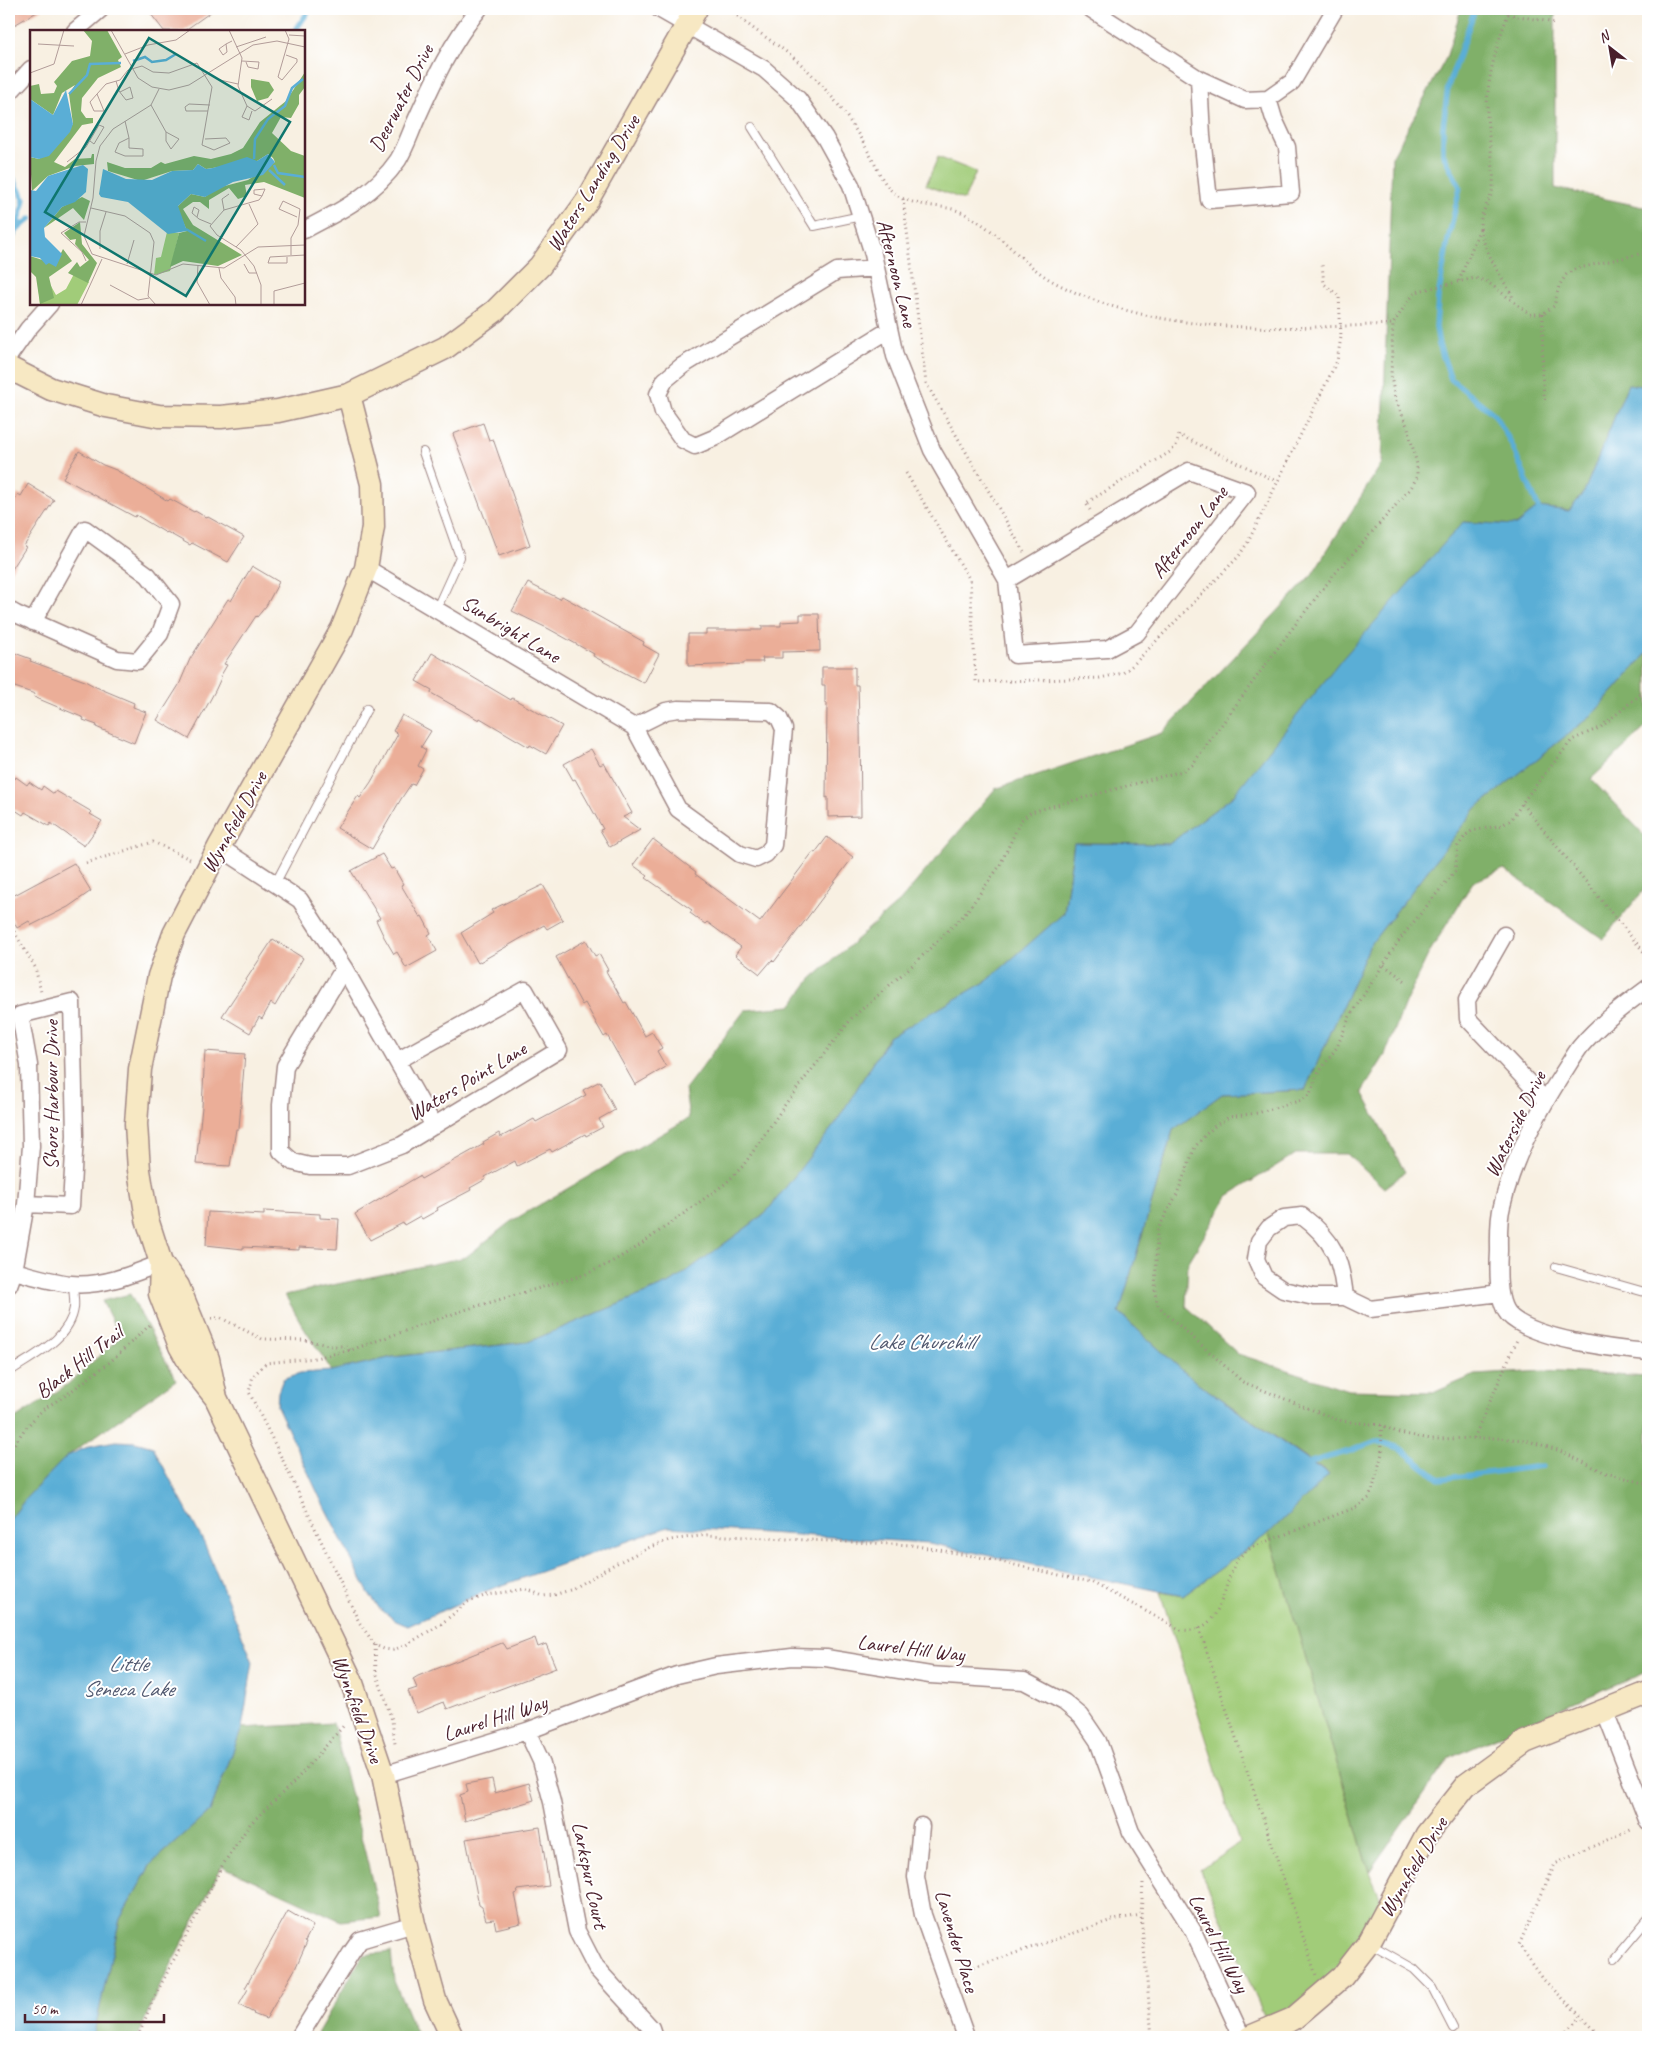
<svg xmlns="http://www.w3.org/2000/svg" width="1657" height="2046" viewBox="0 0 1657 2046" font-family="Caveat,sans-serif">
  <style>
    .green { fill: #a1cc79; stroke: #767652 }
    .forest { fill: #80b069; stroke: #65684a }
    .water { fill: #5aaed6; stroke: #526680 }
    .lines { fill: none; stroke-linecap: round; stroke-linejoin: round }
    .stream { stroke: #5aaed6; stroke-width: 5.5 }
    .building { fill: #ebae98 }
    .lane-casing { stroke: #a18886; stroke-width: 10 }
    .street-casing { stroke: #a18886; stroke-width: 19 }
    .secondary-casing { stroke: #a18886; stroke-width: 25 }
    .path { stroke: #a18886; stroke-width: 3; stroke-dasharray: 1 4; stroke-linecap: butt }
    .lane { stroke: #fff; stroke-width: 8 }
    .street { stroke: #fff; stroke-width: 16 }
    .secondary { stroke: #f7e8c3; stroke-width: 22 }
    .labels { text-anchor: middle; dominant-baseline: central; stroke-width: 4; stroke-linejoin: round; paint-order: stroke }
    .street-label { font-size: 21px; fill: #4a1f2b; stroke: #fff }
    .water-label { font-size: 22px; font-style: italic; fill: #50586f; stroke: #fff }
    .inset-river { fill: none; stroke: #5aaed6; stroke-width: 2.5 }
    .inset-road { fill: none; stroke: #b29c99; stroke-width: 1 }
    .view { fill: #0f766e; fill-opacity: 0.15; stroke: #0f766e; stroke-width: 2.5 }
    .inset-edge { fill: none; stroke: #4a1f2b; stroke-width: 2.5 }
  </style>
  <rect width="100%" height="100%" fill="#fff"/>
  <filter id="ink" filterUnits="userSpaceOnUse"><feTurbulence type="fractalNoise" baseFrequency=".02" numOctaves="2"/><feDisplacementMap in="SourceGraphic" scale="10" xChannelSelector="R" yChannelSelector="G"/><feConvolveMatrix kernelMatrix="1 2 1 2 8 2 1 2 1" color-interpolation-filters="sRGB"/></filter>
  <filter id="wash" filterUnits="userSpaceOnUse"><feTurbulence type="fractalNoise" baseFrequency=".0096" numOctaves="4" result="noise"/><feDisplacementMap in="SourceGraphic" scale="20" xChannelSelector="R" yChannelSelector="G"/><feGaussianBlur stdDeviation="1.12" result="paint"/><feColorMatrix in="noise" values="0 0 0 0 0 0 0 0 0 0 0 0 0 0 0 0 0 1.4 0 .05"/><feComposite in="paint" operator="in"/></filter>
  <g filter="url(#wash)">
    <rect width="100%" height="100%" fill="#f8f0e2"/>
    <!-- green -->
    <path class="green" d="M938,157l38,15 -12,28 -38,-15z
      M1269,1533l100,339 17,39 -44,66 -72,52 -70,-159 39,-27 -79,-251 23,4z"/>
    <!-- forest -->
    <path class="forest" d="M1461,9h94v179l93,20v179l-20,-3 -44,108 -15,19 -31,-4 -22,18 -53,-3 -231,275 -63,47 -95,-1 -10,70 -77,68 -98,56 -54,87 -70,90 -93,68 -144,60 -135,15 -61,14 -27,-41 -20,-35 181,-38 44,-35 179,-104 -4,-29 60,-79 46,-4 20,-27 89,-78 95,-112 167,-56 149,-157 71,-113 10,-306 54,-99z
      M1648,652v73l-57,54 57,60v46l-45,54 -99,-70 -31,13 -44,71 -23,48 -21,54 -23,37 43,80 -21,16 -37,-34h-52l-67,42 -40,67 -2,43 52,48 110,36 87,2 40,-17 69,-4 104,6v293l-200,89 -79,113 -100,-339 60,-59 -137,-95 -73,-66 54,-183 49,-36 83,-4 65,-145 106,-137 117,-94z
      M130,1294l46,86 -109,76 -40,41 -18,24v-98l59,-39 52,-47 -18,-36z
      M333,1723l48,194 -40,4 -119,-55 -70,136 -14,35h-45l27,-118 31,-55 59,-53 32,-83z
      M391,1952l3,29 24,56h-103l48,-82z"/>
    <!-- water -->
    <path class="water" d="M1628,384l20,3v265l-55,62 -117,94 -106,137 -65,145 -83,4 -49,36 -54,183 73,66 137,96 -60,58 -86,63 -254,-53 -261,-16 -182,64 -78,35 -12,-5 -17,-13 -11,-16 -48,-94 -43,-92 1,-14 5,-13 17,-6 32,-2 61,-14 135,-15 144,-60 93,-68 70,-90 54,-87 98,-56 77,-68 10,-70 95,1 63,-47 111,-139 120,-136 53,3 22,-18 31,4 15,-19z
      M115,1441l20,1 18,5 51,96 49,119 -11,66 -32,83 -59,53 -31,55 -27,118h-84v-516l18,-24 40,-41 23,-10z"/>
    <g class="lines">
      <!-- stream -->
      <path class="stream" d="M1475,9l-27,77 -5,41v27l17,33 -13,58 -9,53 -2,29 3,18 12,34 44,36 16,28 27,64
        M295,31l15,-22
        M10,172l14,27 -7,31
        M9,244l8,-14 14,-12
        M1311,1462l39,-11 26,-10 24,7 39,31 103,-13"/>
    </g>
    <g id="blocks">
      <!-- building -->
      <path class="building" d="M9,9h33l-33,19z
        M147,9h68l-31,22h-20z
        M483,423l6,17 4,-1 37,106 -31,11 -46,-122z
        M79,451l24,14 13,5 52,31 2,-2 24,13 1,-1 12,7 1,-1 36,20 -16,25 -36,-19 -2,2 -23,-13 -1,1 -30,-18 -1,2 -72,-39z
        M28,484l26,16 -30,46 2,1 -17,27v-64l9,-16 3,2z
        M252,566l27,16 -13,24 -9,11 -1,-1 -32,48 3,1 -7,12 1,1 -6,13 -26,48 -32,-19 22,-35 11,-26 38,-60 3,2z
        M528,583l32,16 2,-3 82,46 -1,3 16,9 -15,29 -51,-27 1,-2 -45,-25 -37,-18z
        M800,614h19l1,37 -38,1v6h-20l1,4h-19v2l-56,2v-32h18v-4h56v-4h19v-4l19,-1z
        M9,651l22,8 -1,2 55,20 11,6 38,16 -1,4 13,5 -12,31 -38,-16 1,-2 -14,-5 1,-2 -50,-21 1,-3 -26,-9z
        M432,653l79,47 1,-2 50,28 -16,28 -16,-9 -1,2 -49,-29 -1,2 -48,-27 1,-3 -16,-9z
        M822,667h33v18h3l1,37 1,1 1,93 -33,1v-20l-2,1 1,-95h-2v-18h-3z
        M402,715l29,16 -10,16 5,3 -8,16 5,3 -9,16 -3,-1 -10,15 -29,50 -35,-21 21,-32 2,2 11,-16 27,-48 -5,-3z
        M591,749l9,16 4,-2 28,50 -9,4 17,13 -30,17 -10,-17 3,-1 -28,-50 -2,1 -9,-16z
        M9,775l6,4 1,-2 11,8 2,-3 12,8 2,-4 11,8 2,-3 36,21 -2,2 12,7 -18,25 -33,-23 -2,3 -24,-14 -2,3 -14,-9z
        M827,837l26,20 -79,105 -2,-2 -12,14 -25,-19 6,-8 -34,-25 -2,2 -15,-11 2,-3 -46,-32 2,-2 -15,-11 20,-26 43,33 -1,2 65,48 53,-70 2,1z
        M382,854l9,15 3,-1 9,16 -2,1 19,32 2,-1 9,17 -3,2 9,16 -31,17 -9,-16 -3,2 -10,-17 -8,-17 4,-2 -29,-47z
        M74,863l17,28 -23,16 -36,18 -3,-4 -12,7 -8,-15v-15z
        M543,885l20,35 -16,9 -3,-4 -66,38 -17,-30 32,-20 -2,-3z
        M273,939l30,19 -28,48 -4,-3 -9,16 -3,-2 -9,16 -28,-17z
        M586,940l9,16 4,-2 9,16 -2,1 18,32 2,-1 19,34 7,-4 10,16 -5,3 9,16 -31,18 -28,-50 -3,2 -19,-34 -3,2 -26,-48z
        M205,1051l40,3 -6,75h-3l-6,37 -34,-2 6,-57z
        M600,1081l15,29 -16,9 4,8 -17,9 -1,-2 -33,18 -2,-3 -33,17 -2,-5 -30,16 1,2 -16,9 1,2 -34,18 1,2 -16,9 -2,-3 -16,9 -1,-2 -33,17 -15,-26 64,-38 2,3 63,-35 -1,-2 16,-9 2,4 33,-18 2,3 50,-27 -3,-5z
        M264,1211l56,3v4l19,1 -2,30 -38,-2v3l-56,-3v2l-37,-4 2,-33 56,3z
        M535,1638l3,9 8,-3 10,24 -109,41 -3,-7 -27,11 -9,-22 9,-3 -4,-9 5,-3 84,-33 2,1 3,5z
        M492,1779l3,14 34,-10 5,17 -69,21 -5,-26 8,-3 -2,-8z
        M540,1827l9,59 -32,4 1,3 -3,1 6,29 -25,6 -2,-10 -8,1 -4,-13 -3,-2 -13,-66z
        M288,1911l25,15 -8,15 2,1 -12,27 -29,50 -13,-5 1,-1 -15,-8 9,-16 -3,-1z"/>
    </g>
  </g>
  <g filter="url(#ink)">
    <use href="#blocks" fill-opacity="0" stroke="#a18886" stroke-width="1"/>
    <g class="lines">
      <!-- lane casing -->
      <g class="lane-casing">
        <path id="lane" d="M752,127l62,99 47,-10
          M423,452l37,105 -24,53
          M275,884l92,-175
          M1556,1267l92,26
          M9,1372c23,-16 61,-33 65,-64 1,-8 -1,-16 -1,-24
          M1370,1944l44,25 18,18 21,41
          M1615,1958l33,-39"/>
      </g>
      <!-- street casing -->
      <g class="street-casing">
        <path id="street" d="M659,9l105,60 34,30 27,39 26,47 22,69 22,102 37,94 75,130 8,75 92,-6 30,-16 110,-141 -58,-21 -182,109
          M1091,9l108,70 46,21 23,-1 24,-17 43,-73
          M75,31l26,-22
          M1199,79l3,57 7,64 82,-7 -4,-46 -13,-28 -6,-20
          M9,93l22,-24
          M304,230c35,-18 71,-36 94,-70 8,-13 13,-29 19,-42 18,-40 34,-75 62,-109
          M876,268l-39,3 -155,95 -17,14 -7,14 5,18 20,28 12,6 19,-8 175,-108
          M9,356l19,-27 22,-25
          M366,568l268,159 44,82 62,45 16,5 10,-5 7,-9 11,-116 -5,-11 -8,-7 -93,-2 -12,2 -32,16
          M9,610l7,4 101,45 21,2 22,-27 11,-30 -23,-29 -63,-46 -52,93
          M219,847l81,53 44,68 -59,98 -4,39v46l12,11 17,4h38l54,-21 157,-95 -34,-60 -128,71 -53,-93
          M1504,935l-37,65 1,19 77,81
          M1648,988c-23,17 -49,36 -68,59 -6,8 -11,17 -17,26 -26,40 -50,86 -61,133 -4,14 -3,31 -3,45 -1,17 -2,50 9,63 23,25 106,35 140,38
          M397,1061l37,65
          M14,1271c19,5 38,11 57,13 31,3 62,-10 90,-21
          M9,1285l5,-14 12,-67 5,-58 -2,-81 -9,-50 52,-13 3,133 -4,71 -45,-2
          M1345,1297c-4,-38 -11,-57 -43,-81l-18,2 -15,10 -10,13 -3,18 8,18 19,13 31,7h31l25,12 130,-16
          M1604,1709l44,113
          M527,1731l14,30 11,41 25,129 19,37 55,60 3,9
          M383,1775l144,-44 150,-56 39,-9 76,-9 34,1 104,17 94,6 40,21 17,14 17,25 33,91 62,99 49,106
          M921,1826l-5,51 7,38 43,122
          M299,2037l52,-84 9,-13 54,-16"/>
      </g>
      <!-- secondary casing -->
      <g class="secondary-casing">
        <path id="secondary" d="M9,368l42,21 55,17 53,10 62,1 57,-6 71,-16 96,-47 50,-37 45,-45 47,-65 109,-192
          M161,1263l-1,31 20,52 13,23 23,29 135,282 32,95 31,149 21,76 17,37
          M216,1398l-8,-39 -30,-73 -17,-23 -14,-44 -8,-49 -3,-46 4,-55 19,-93 15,-42 45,-87 123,-218 24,-61 7,-41 -1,-43 -23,-89
          M1250,2037l43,-18 49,-42 28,-36 57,-107 39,-49 59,-43 123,-49"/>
      </g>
      <!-- path -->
      <path class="path" d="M730,9c18,18 40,30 59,45 18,14 33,31 47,48 13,17 24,34 34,53 7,12 12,28 23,37 15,13 37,13 55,16 11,2 20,7 29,13 28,17 48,45 77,61 103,55 226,47 339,42
        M1510,9c-12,31 -23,67 -23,101 0,25 8,51 6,76 -1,14 -13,25 -13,40 2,21 21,51 32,69l1,5
        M1508,14l47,9
        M903,199l23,184 98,169
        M1459,281l21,-53
        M1543,314l-1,60 3,30
        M906,473l64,107 6,102 124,-4 23,-5 10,-8 106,-109 9,-14 89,-181 4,-24 -2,-41 -15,-12 -2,-20
        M1090,510l-4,-7 84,-51 6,-6 3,-11 97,46
        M1648,688l-47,39 -29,13 -47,59 -14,21 -9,5 -30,6 -6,4 -8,11 -3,25 -55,68 -50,77 -13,31 -20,28 -7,19 -8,6 -45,13 -28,4 -13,8 -12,11 -9,11 -18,47 -20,37 -2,63 3,11 6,7 79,70 77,31 22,8 39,4 18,8 32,6 64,-1 30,2 33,10 48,23 42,11
        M1522,804l126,153
        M86,863l67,-21 37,17
        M9,923l26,44 6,25
        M1384,965l24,18
        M211,1318h10l41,21 42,1 29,6h11l6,4
        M1381,1425l1,28 -9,35 -4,10 -12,9 -105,40c-7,5 -14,10 -18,19 -13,27 -13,68 -53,64l-90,-48 -112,-25 -68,-12 -204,-10 -37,5 -20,7 -37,18 -43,25 -16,5 -11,1 -17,-7 -39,6 -19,7 -27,22 -35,21 -13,5 -9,-1 -9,-4 -16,-23 -66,-141 -44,-89 4,-16 13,-13 49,-5 36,-8 113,-40 120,-35 24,-11 28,-16 90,-65 17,-17 46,-67 63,-81 63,-55 50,-49 34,-47 22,-47 10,-8 151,-41 10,-6 96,-131 45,-58 78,-88 6,-11v-12l-9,-37 -13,-29 -4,-23 2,-52 13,-20 9,-11 7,-3 53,-12 11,3 44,33h13l11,-8 5,-20 7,-11 9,-6 73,-17
        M1474,1438l43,-98
        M9,1452l15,-22 18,-20 24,-15 44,-33 41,-38
        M1199,1628l117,347
        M375,1645l1,27 16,48 3,24
        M1143,1883l-2,32 11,122
        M960,1972l152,-52 29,-5
        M138,2037l14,-35 70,-136 28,-42 45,-43 50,-57
        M1559,2037l22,-20
        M1602,2037l-58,-57 -25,-35 36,-81 78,-36"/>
      <!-- lane -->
      <use href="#lane" class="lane"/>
      <!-- street -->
      <use href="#street" class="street"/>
      <!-- secondary -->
      <use href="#secondary" class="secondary"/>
    </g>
  </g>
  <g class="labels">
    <!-- street labels -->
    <g class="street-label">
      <text transform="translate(401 98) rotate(-63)">Deerwater Drive</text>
      <text transform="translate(593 183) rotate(-58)">Waters Landing Drive</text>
      <text transform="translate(897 273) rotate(76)">Afternoon Lane</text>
      <text transform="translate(1189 532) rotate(-52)">Afternoon Lane</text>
      <text transform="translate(511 629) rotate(31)">Sunbright Lane</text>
      <text transform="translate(234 822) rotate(-61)">Wynnfield Drive</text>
      <text transform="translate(467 1081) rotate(-31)">Waters Point Lane</text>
      <text transform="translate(51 1095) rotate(-90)">Shore Harbour Drive</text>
      <text transform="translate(1515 1124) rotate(-64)">Waterside Drive</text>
      <text transform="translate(79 1362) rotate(-38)">Black Hill Trail</text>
      <text transform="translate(911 1648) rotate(7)">Laurel Hill Way</text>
      <text transform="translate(358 1709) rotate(70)">Wynnfield Drive</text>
      <text transform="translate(495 1718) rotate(-18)">Laurel Hill Way</text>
      <text transform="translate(1413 1867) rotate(-59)">Wynnfield Drive</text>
      <text transform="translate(590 1875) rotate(78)">Larkspur Court</text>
      <text transform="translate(957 1941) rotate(73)">Lavender Place</text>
      <text transform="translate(1219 1943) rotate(63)">Laurel Hill Way</text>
    </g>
    <!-- water labels -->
    <g class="water-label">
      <text x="921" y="1342">Lake Churchill</text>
      <text x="128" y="1664">Little<tspan x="128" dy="25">Seneca Lake</tspan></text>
    </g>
  </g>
  <!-- overview -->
  <g transform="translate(30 30)">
    <rect width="275" height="275" fill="#f8f0e2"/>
    <path d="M137,202l12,1 -9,38 -16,4 2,-17 5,-1zM44,244l15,8 -12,23h-37l-2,-21 13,2 5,9 10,-6z" fill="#a1cc79"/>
    <path d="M53,0h24l15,27 -4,3 3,7 -23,11 -16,20 -1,13 5,7h7v5l-11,2 -28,37 11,5 10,-8 16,-1 1,-4h2v10l-19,2 -27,10 -16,15 -2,-34 9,2 34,-35 -4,-30 6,-9 -13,8 -9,22 -23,-16v-13l9,-2 2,10 13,-1 3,-7 -3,-4 18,-21 18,-5 2,-15zM275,42v15l-6,8v9l-8,14 -10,-1 -9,16 19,18 14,5v42l-41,-16 -19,3 2,11 -9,3 -9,-11 -20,12v9l-9,-7h-7l-10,7 10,16 49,30 -24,11 -35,-5 -13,6 9,-34 8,-2 -10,-24 14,-13 14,3 12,-9 31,-8 27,-18 -2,-4 -5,-4 -11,7 -51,8 -8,-5 -5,6 -21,1 -31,10 -33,-10 -1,-9 18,6h26l10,-6 4,2 29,-8 17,3 20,-5 12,-6 17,-26 26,-21zM221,49l18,3 5,8 -6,8 -11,3 -6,-14zM52,167l8,4 -6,19 -11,-12 -29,20 18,-21zM50,192l2,22 15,19 -9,20 -20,-10 9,-11 3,5 9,-7 -14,-16 1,-5 -6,1 -6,-7zM33,219l9,12 -23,16 5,21 -14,6 -4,-27 -6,-6v-15l22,7 6,-4z" fill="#80b069"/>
    <path d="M36,60l7,34 -3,8 -21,24 -10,3 -9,-2v-58l23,16zM238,124l7,8 -12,13 -30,7 -28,15 -14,-3 -13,12 9,25 -19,3 -40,-32 -27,-5 -2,-3 4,-25 23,10 26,1 20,-9 21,-1 5,-6 8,5 7,-1 34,-11 10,4zM53,135l5,4 -2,23 -11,10 -13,5 -18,21 1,9 17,17 -6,13 -7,-4 -3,2 -6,-7 -10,-2v-66l6,1 12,-15z" fill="#5aaed6"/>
    <path class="inset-river" d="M103,31l12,-4 7,5 14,-2 10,-6M39,64l18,-19 3,-11 31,-1M224,129l1,-20 13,-20 17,-13 7,-18 11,-9M244,135l4,8 27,4M239,140l16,15M156,199l20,12"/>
    <path class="inset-road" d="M81,0l27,48 14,9 17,3 20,-5 64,-40 24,-4 28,6M199,0l13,28 -4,28 9,20 8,5 17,-12M255,0l4,9 -11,38 4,3 15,-18v-3l-11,-4M259,5l16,1M8,14l36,2M196,14l1,8 -4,3 -4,-6 7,-5 6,-3M206,17l30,-10M95,24l23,-9 28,-5 14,-10M212,31l17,1 -1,7 -10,-2 -2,-5M0,43l24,-9 10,-34M190,50l18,4M86,51l3,10 7,9 7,-2 -3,-11 -10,5M129,59l-8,16 -38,24 -13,17 -4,15 -3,37 -9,38 8,18 64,21 27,-11 41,4 34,-21 47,-2M67,64l7,17h-10l-4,-9 7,-8 9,-10 14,-4 8,-10 14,-4 11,6 16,1 28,-10 15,24 -10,58 12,5 16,-7 -4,-5 -21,1M121,75l15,27v9l5,8 8,-10 -13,-7M217,76l-5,11 7,3 3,-9M178,81h-22l-1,-4 4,-3 21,1M95,91l4,17 -10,5 -4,9 10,4h18v-7l-14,-1v-10M37,132l19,-15 13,-22 5,2 -10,17 -4,-3M61,178l34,8 25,17 4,9 -6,54 8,9M194,180l-2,-11 7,-5M167,187l2,-7 -5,-3 -2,6 7,6 12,5M206,217l22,-23 -9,-20M70,219v-18l6,-19M261,225v-17l7,-13 2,-16 -17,-8 -4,8 18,8M257,227v6h-19l2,-6 35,-2M56,231l-4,-9 -21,-19 18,-11h7M97,234l7,-24M214,234l5,9h8M168,235l-1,17 13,23M189,238l2,10 14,19 1,8M80,255l28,15 11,-2M51,275l21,-46M231,275v-20l-7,-19 -13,-16 -24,-15 -7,-9 14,-16 35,-10 3,-4 3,-7 -11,1v4l8,2M244,275v-14l31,-8"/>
    <path class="view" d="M119,8l141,84 -104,174 -141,-84z"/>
    <rect width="275" height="275" class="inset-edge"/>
  </g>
  <!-- margin -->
  <rect width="1657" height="2046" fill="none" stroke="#fff" stroke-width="30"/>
  <!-- north arrow -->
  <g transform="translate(1610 48) rotate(329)" stroke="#ffffff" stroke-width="4" paint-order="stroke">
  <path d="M0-4L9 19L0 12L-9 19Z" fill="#4a1f2b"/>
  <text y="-8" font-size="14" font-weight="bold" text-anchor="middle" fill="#4a1f2b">N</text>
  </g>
  <!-- scale -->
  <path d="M25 2014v8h139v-8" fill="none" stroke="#4a1f2b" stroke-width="2.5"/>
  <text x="32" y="2014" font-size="15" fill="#4a1f2b" stroke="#ffffff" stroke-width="4" paint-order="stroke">50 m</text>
</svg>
